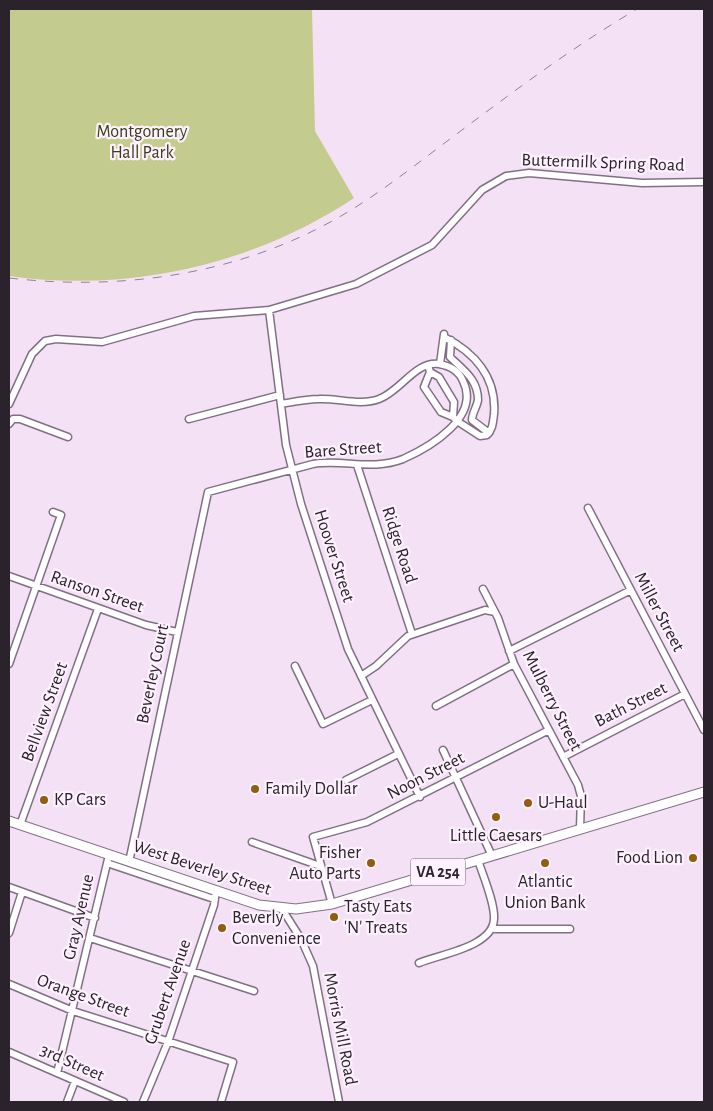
<svg xmlns="http://www.w3.org/2000/svg" width="713" height="1111" viewBox="0 0 713 1111" font-family="'Alegreya Sans',sans-serif">
  <style>
    .green { fill: #c3cc8e }
    .lines { fill: none; stroke-linecap: round; stroke-linejoin: round }
    .minor-casing { stroke: #817083; stroke-width: 9 }
    .major-casing { stroke: #817083; stroke-width: 11 }
    .minor { stroke: #fff; stroke-width: 6 }
    .major { stroke: #fff; stroke-width: 9 }
    .rail { stroke: #908392; stroke-width: 1; stroke-dasharray: 9 9; stroke-linecap: butt }
    .poi-dot { fill: #905e0e; stroke: #fcf1fd; stroke-width: 2 }
    .labels { text-anchor: middle; dominant-baseline: central; stroke-width: 4.5; stroke-linejoin: round; paint-order: stroke }
    .shield { fill: #fcf1fd; stroke: #69616a; stroke-width: 1 }
    .shield-label { font-size: 16px; font-weight: bold; fill: #2a232b }
    .park-label { font-size: 18px; fill: #393d19; stroke: #fcf1fd }
    .street-label { font-size: 18px; fill: #2a232b; stroke: #fcf1fd }
    .poi-label { font-size: 18px; fill: #2a232b; stroke: #fcf1fd; text-anchor: start }
  </style>
  <rect width="100%" height="100%" fill="#f4e1f6"/>
  <!-- green -->
  <path class="green" d="M9,9h303l3,122 39,67c-101,67 -225,95 -345,78z"/>
  <g class="lines">
    <!-- minor casing -->
    <g class="minor-casing">
      <path id="minor" d="M269,310l17,135 15,59 47,145 72,148
        M444,337c30,15 53,40 50,77 -1,8 -1,15 -7,21l-7,1 -23,-15
        M451,340l-1,17c13,13 28,22 28,43 -1,7 -6,13 -6,20l17,13
        M440,364l4,-30
        M428,365l2,7 -6,15 17,25 12,5 4,4
        M430,372l9,5 15,25 -1,15
        M9,404l23,-50 13,-13 11,-2 46,3 92,-26 75,-6 87,-26 76,-39 50,-55 24,-14 23,-3 113,10 62,-1
        M189,419l91,-24
        M9,424l4,-5h7l48,18
        M357,465l55,169
        M588,508l116,222
        M9,576l137,49 31,7
        M483,589l15,29 16,46 64,121 3,11 -1,33
        M509,651l122,-61
        M9,664l52,-149 -8,-3
        M295,666l28,58 49,-24
        M361,676l15,-10 32,-30 77,-26 10,2
        M436,706l78,-42
        M443,750l49,106
        M563,757l122,-63
        M346,780l52,-26
        M20,825l78,-216
        M252,842l68,24
        M129,862l79,-370 105,-28c30,-5 59,7 90,-5 27,-12 78,-42 60,-78 -4,-10 -13,-15 -24,-17 -24,-3 -38,27 -60,35 -19,7 -41,-1 -60,0 -13,0 -26,3 -38,5
        M107,863l107,36
        M9,887l86,31
        M332,904l-19,-67 54,-15 182,-92
        M282,909l19,30 12,27 26,136
        M492,929h78
        M9,933l13,-41
        M90,938l164,53
        M419,963c21,-9 74,-16 75,-44 1,-16 -11,-43 -16,-59
        M9,984l64,27 160,51 -12,40
        M9,1052l115,50
        M57,1073l52,-218
        M67,1102l8,-21
        M143,1102l25,-60 46,-137 2,-14"/>
    </g>
    <!-- major casing -->
    <g class="major-casing">
      <path id="major" d="M9,821l250,84 37,4 36,-5 372,-112"/>
    </g>
    <!-- minor -->
    <use href="#minor" class="minor"/>
    <!-- major -->
    <use href="#major" class="major"/>
    <!-- rail -->
    <path class="rail" d="M9,278c112,13 226,-3 325,-58 43,-24 81,-55 120,-84 60,-45 119,-89 183,-127"/>
  </g>
  <!-- markers -->
  <g class="poi-dot">
    <circle cx="255" cy="789" r="5"/>
    <circle cx="44" cy="800" r="5"/>
    <circle cx="528" cy="803" r="5"/>
    <circle cx="496" cy="817" r="5"/>
    <circle cx="693" cy="858" r="5"/>
    <circle cx="371" cy="863" r="5"/>
    <circle cx="545" cy="863" r="5"/>
    <circle cx="334" cy="917" r="5"/>
    <circle cx="222" cy="928" r="5"/>
  </g>
  <g class="labels">
    <!-- shield labels -->
    <rect class="shield" x="410.5" y="858.5" width="55" height="27" rx="4"/>
    <g class="shield-label">
      <text x="438" y="872">VA 254</text>
    </g>
    <!-- park labels -->
    <g class="park-label">
      <text x="142" y="132">Montgomery<tspan x="142" dy="21">Hall Park</tspan></text>
    </g>
    <!-- street labels -->
    <g class="street-label">
      <text transform="translate(603 163) rotate(2)">Buttermilk Spring Road</text>
      <text transform="translate(343 450) rotate(-4)">Bare Street</text>
      <text transform="translate(399 545) rotate(72)">Ridge Road</text>
      <text transform="translate(334 556) rotate(72)">Hoover Street</text>
      <text transform="translate(97 592) rotate(19)">Ranson Street</text>
      <text transform="translate(659 612) rotate(62)">Miller Street</text>
      <text transform="translate(153 674) rotate(-78)">Beverley Court</text>
      <text transform="translate(552 701) rotate(63)">Mulberry Street</text>
      <text transform="translate(631 705) rotate(-27)">Bath Street</text>
      <text transform="translate(45 712) rotate(-70)">Bellview Street</text>
      <text transform="translate(426 776) rotate(-27)">Noon Street</text>
      <text transform="translate(202 868) rotate(18)">West Beverley Street</text>
      <text transform="translate(79 917) rotate(-77)">Gray Avenue</text>
      <text transform="translate(168 992) rotate(-71)">Grubert Avenue</text>
      <text transform="translate(83 996) rotate(20)">Orange Street</text>
      <text transform="translate(340 1029) rotate(79)">Morris Mill Road</text>
      <text transform="translate(72 1063) rotate(24)">3rd Street</text>
    </g>
    <!-- poi labels -->
    <g class="poi-label">
      <text x="265" y="789">Family Dollar</text>
      <text x="54" y="800">KP Cars</text>
      <text x="538" y="803">U-Haul</text>
      <text x="496" y="836" text-anchor="middle">Little Caesars</text>
      <text x="361" y="853" text-anchor="end">Fisher<tspan x="361" dy="21">Auto Parts</tspan></text>
      <text x="683" y="858" text-anchor="end">Food Lion</text>
      <text x="545" y="882" text-anchor="middle">Atlantic<tspan x="545" dy="21">Union Bank</tspan></text>
      <text x="344" y="907">Tasty Eats<tspan x="344" dy="21">'N' Treats</tspan></text>
      <text x="232" y="918">Beverly<tspan x="232" dy="21">Convenience</tspan></text>
    </g>
  </g>
  <!-- border -->
  <rect width="713" height="1111" fill="none" stroke="#2a232b" stroke-width="20"/>
</svg>
